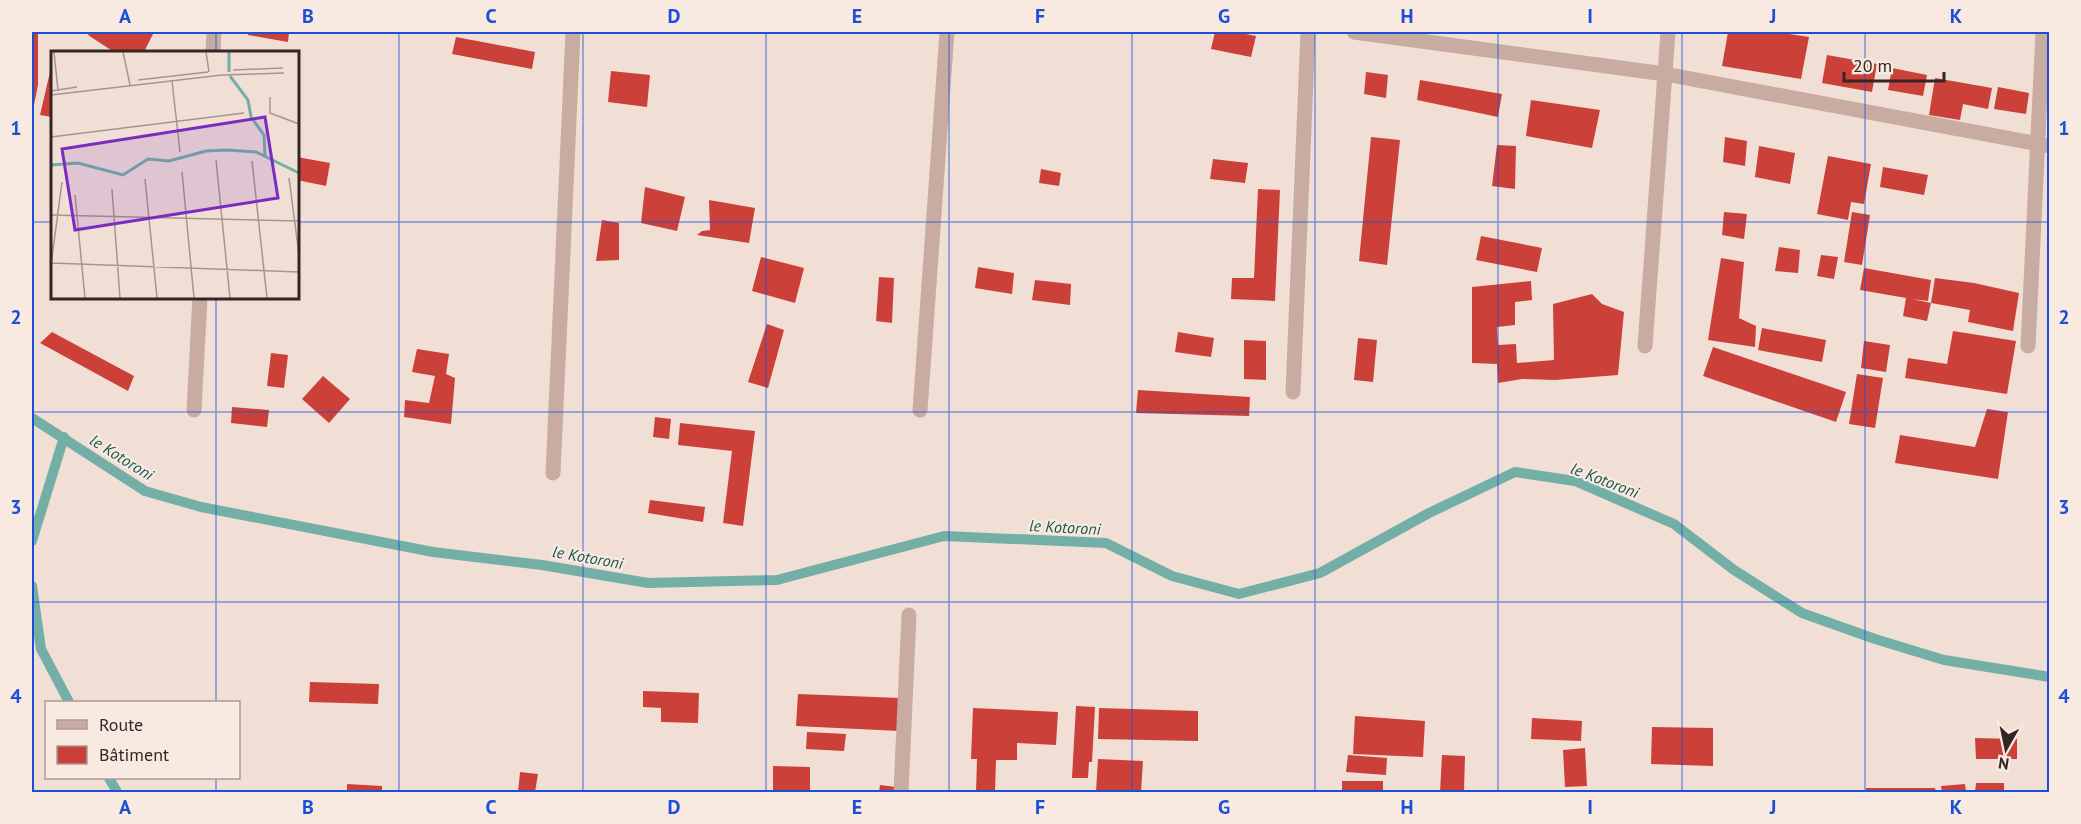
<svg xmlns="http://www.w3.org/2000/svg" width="2081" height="824" viewBox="0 0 2081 824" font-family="'PT Sans',sans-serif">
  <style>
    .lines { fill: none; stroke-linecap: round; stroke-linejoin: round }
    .stream { stroke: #73afa6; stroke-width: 10 }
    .building { fill: #cb413a }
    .minor { stroke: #c9aca1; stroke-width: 15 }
    .grid { fill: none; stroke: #1d4ed8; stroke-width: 1.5; stroke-opacity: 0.55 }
    .labels { text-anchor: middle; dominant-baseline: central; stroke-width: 4.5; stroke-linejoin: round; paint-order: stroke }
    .water-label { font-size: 16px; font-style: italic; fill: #19564e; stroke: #f9eae1 }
    .inset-river { fill: none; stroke: #73afa6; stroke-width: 3 }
    .inset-road { fill: none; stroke: #a5958e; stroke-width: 1.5 }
    .view { fill: #7b2cbf; fill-opacity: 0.15; stroke: #7b2cbf; stroke-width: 3 }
    .inset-edge { fill: none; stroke: #332624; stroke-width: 3 }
    .neatline { fill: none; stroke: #1d4ed8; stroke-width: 2 }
    .grid-label { font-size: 20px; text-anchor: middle; font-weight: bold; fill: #1d4ed8 }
  </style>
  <rect width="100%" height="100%" fill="#f1dfd5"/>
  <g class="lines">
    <!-- stream -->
    <path class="stream" d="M32,418l113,73 56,16 232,45 109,13 106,18 129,-3 167,-44 162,7 66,33 67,18 81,-21 109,-60 86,-41 60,9 99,43 60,46 68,43 73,26 69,21 106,17
      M32,541l32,-104
      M32,586l9,63 28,53
      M109,778l8,14"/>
  </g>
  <!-- building -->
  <path class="building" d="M32,32h6v53l-5,25z
    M90,32h64l-10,20h-30l-26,-17z
    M248,32h41l-1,10 -40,-7z
    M1215,32h21l20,4 -5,21 -40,-8z
    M1728,32h49l32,5 -8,42 -79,-13z
    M456,37l79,15 -3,17 -80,-15z
    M1827,55l50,9 -5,28 -50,-9z
    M1892,68l35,7 -4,21 -35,-6z
    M611,71l39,4 -3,32 -39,-5z
    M50,72l2,1v44l-12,-2z
    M1366,72l22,3 -2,23 -22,-4z
    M1935,78l57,10 -4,21 -25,-5 -3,16 -31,-5z
    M1420,80l82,14 -4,23 -81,-17z
    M1998,87l31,6 -3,21 -32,-5z
    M1531,100l69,10 -8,38 -66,-12z
    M1371,137l29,3 -13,125 -28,-4z
    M1725,137l22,4 -2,25 -22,-4z
    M1497,145l19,1 -1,43 -23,-3z
    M1759,146l36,7 -5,31 -35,-7z
    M1828,156l43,8 -7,40 -13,-2 -3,18 -31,-6z
    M297,157l33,6 -4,23 -29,-6z
    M1213,159l35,4 -3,20 -35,-4z
    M1883,167l45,8 -4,20 -44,-8z
    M1041,169l20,4 -2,13 -20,-3z
    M645,187l40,10 -8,34 -36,-8z
    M1258,189l22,1 -5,111 -44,-2 1,-21h22z
    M709,200l46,8 -6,35 -52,-8 5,-4 8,-1z
    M1724,212l23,2 -3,25 -22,-4z
    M1852,212l18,3 -8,50 -18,-3z
    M602,220l17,3v37l-23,1z
    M1481,236l61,12 -5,24 -61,-12z
    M1779,247l21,3 -2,23 -23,-2z
    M1821,255l17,2 -4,22 -17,-3z
    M761,257l43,11 -9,35 -43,-12z
    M1721,258l23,4 -5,56 17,8 -1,21 -47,-7z
    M978,267l36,6 -2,21 -37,-6z
    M1864,268l67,12 -3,21 -16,-2 19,4 -4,18 -24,-5 3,-18 -46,-8z
    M879,277l15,1 -2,45 -16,-2z
    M1935,278l39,5 45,10 -6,38 -45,-9 2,-12 -39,-7z
    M1035,280l36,4 -1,21 -38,-5z
    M1531,281l1,19 -17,2v23l-18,2 1,18 18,-1 1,19 37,-3 -1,-56 39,-10 10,10 22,8 -6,63 -63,5 -33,-1 -24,4 -1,-19 -25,-1v-76z
    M767,324l17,6 -16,58 -20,-6z
    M1762,328l64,12 -4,22 -64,-12z
    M1953,331l63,10 -9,53 -102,-16 3,-20 39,6z
    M52,332l82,44 -6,15 -88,-48z
    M1178,332l36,6 -3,19 -36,-5z
    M1358,338l19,2 -4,42 -19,-2z
    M1244,340l22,1v39l-22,-1z
    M1864,341l26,4 -4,27 -25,-4z
    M1713,347l133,45 -10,30 -133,-46z
    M417,349l32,5 -3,20 9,4 -4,46 -47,-7 1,-17 24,3 6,-27 -23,-4z
    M271,353l17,2 -4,33 -17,-2z
    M1857,374l26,4 -8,50 -26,-4z
    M323,376l27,23 -21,24 -27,-24z
    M1138,390l112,7 -1,19 -113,-3z
    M232,407l37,3 -2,17 -36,-4z
    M1987,409l21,3 -10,67 -103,-16 5,-28 75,12z
    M655,417l16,2 -2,20 -16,-2z
    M680,423l75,8 -12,95 -20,-3 9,-72 -54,-6z
    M650,500l55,7 -2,15 -55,-9z
    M310,682l69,2 -1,20 -69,-2z
    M643,691l56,2 -1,30 -37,-1v-14l-18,-1z
    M798,694l102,4 -1,33 -103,-5z
    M1076,706l19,1 -3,55h-3l-1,16h-16z
    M973,708l85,4 -2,33 -39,-2v17h-21l-1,32h-19l1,-33h-6z
    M1099,708l99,3v30l-100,-2z
    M1355,716l70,5 -2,36 -70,-3z
    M1532,718l50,3 -1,20 -50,-2z
    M1652,727l61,1v38l-62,-2z
    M807,732l39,2 -2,17 -38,-2z
    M1975,738l42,1v20h-41z
    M1585,748l2,38 -22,1 -2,-37z
    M1348,755l39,3 -1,17 -40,-3z
    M1442,755l23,1 -1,36h-24z
    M1098,759l45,2 -2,31h-45z
    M773,766l37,1v25h-37z
    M520,772l18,2 -3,18h-17z
    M1342,781h41v11h-41z
    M1976,783h28v9h-29z
    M347,784l35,2v6h-35z
    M1965,784l1,8h-24l-1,-6z
    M880,785l16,2v5h-17z
    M1866,788h69l1,4h-70z"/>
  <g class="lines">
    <!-- minor -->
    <path class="minor" d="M1354,32l311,42 385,72
      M213,52l1,-20
      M1645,346l23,-314
      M2028,346l15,-314
      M1293,392l15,-360
      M194,410l6,-113
      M920,410l27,-378
      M553,473l20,-441
      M901,792l8,-177"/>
  </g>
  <!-- grid -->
  <path class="grid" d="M216,32v20M399,32v760M583,32v760M766,32v760M949,32v760M1132,32v760M1315,32v760M1498,32v760M1682,32v760M1865,32v760M32,222h20M297,222h1753M216,297v405M32,412h2018M32,602h2018M216,778v14"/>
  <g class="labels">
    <!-- water labels -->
    <g class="water-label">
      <text transform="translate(122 457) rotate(32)">le Kotoroni</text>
      <text transform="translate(1605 480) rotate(21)">le Kotoroni</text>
      <text transform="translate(1065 527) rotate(3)">le Kotoroni</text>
      <text transform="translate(588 557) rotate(10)">le Kotoroni</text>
    </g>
  </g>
  <!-- overview -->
  <g transform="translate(51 51)">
    <rect width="248" height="248" fill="#f1dfd5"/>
    <path class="inset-river" d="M178,1v20M179,25l18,24 3,17 13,18 1,21M0,114l27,-2 45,12 25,-16 21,2 37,-10 21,-1 29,2 43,21"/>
    <path class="inset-road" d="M3,1l4,38M72,1l7,33M155,1l3,20M182,19l50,-2M87,29l70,-8M121,30l8,71M0,40l26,-4M0,44l171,-20 62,-2M219,46v16l29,11M0,86l193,-24M165,109l14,138M201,110l15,137M131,121l12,126M238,127l10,77M94,128l12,119M61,138l8,109M24,144l10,103M0,164l248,6M0,212l248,9M0,214l11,-83"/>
    <path class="view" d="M214,66l13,81 -203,32 -13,-81z"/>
    <rect width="248" height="248" class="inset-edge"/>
  </g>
  <!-- border -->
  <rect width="2081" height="824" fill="none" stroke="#f9eae1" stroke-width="66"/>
  <!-- legend -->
  <rect x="45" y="701" width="195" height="78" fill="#f9eae1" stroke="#aa9c95" stroke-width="1.5"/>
  <rect x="57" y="720" width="30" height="9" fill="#c9aca1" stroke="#aa9c95" stroke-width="1.5"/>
  <text x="99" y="731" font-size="18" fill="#332624">Route</text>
  <rect x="57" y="746" width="30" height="18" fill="#cb413a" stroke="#aa9c95" stroke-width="1.5"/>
  <text x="99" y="761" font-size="18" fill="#332624">Bâtiment</text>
  <!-- north arrow -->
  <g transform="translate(2006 749) rotate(189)" stroke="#f9eae1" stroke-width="4.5" paint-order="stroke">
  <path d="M0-4.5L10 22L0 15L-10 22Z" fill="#332624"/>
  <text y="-9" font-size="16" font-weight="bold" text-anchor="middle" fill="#332624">N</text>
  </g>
  <!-- scale -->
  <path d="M1844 72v9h100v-9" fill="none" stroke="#332624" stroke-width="3"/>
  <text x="1853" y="72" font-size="18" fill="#332624" stroke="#f9eae1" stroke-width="4.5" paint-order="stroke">20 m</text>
  <rect x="33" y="33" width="2015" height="758" class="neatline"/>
  <g class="grid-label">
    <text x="125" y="23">A</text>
    <text x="308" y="23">B</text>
    <text x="491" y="23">C</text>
    <text x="674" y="23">D</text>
    <text x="857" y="23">E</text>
    <text x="1040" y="23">F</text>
    <text x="1224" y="23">G</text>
    <text x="1407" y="23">H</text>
    <text x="1590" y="23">I</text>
    <text x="1773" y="23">J</text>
    <text x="1956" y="23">K</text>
    <text x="16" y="135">1</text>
    <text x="2064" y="135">1</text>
    <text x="16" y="324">2</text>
    <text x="2064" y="324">2</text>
    <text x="16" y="514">3</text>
    <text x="2064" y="514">3</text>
    <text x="16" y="703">4</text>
    <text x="2064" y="703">4</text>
    <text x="125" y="814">A</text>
    <text x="308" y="814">B</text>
    <text x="491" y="814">C</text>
    <text x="674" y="814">D</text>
    <text x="857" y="814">E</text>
    <text x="1040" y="814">F</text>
    <text x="1224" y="814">G</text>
    <text x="1407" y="814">H</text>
    <text x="1590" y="814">I</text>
    <text x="1773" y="814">J</text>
    <text x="1956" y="814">K</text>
  </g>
</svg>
